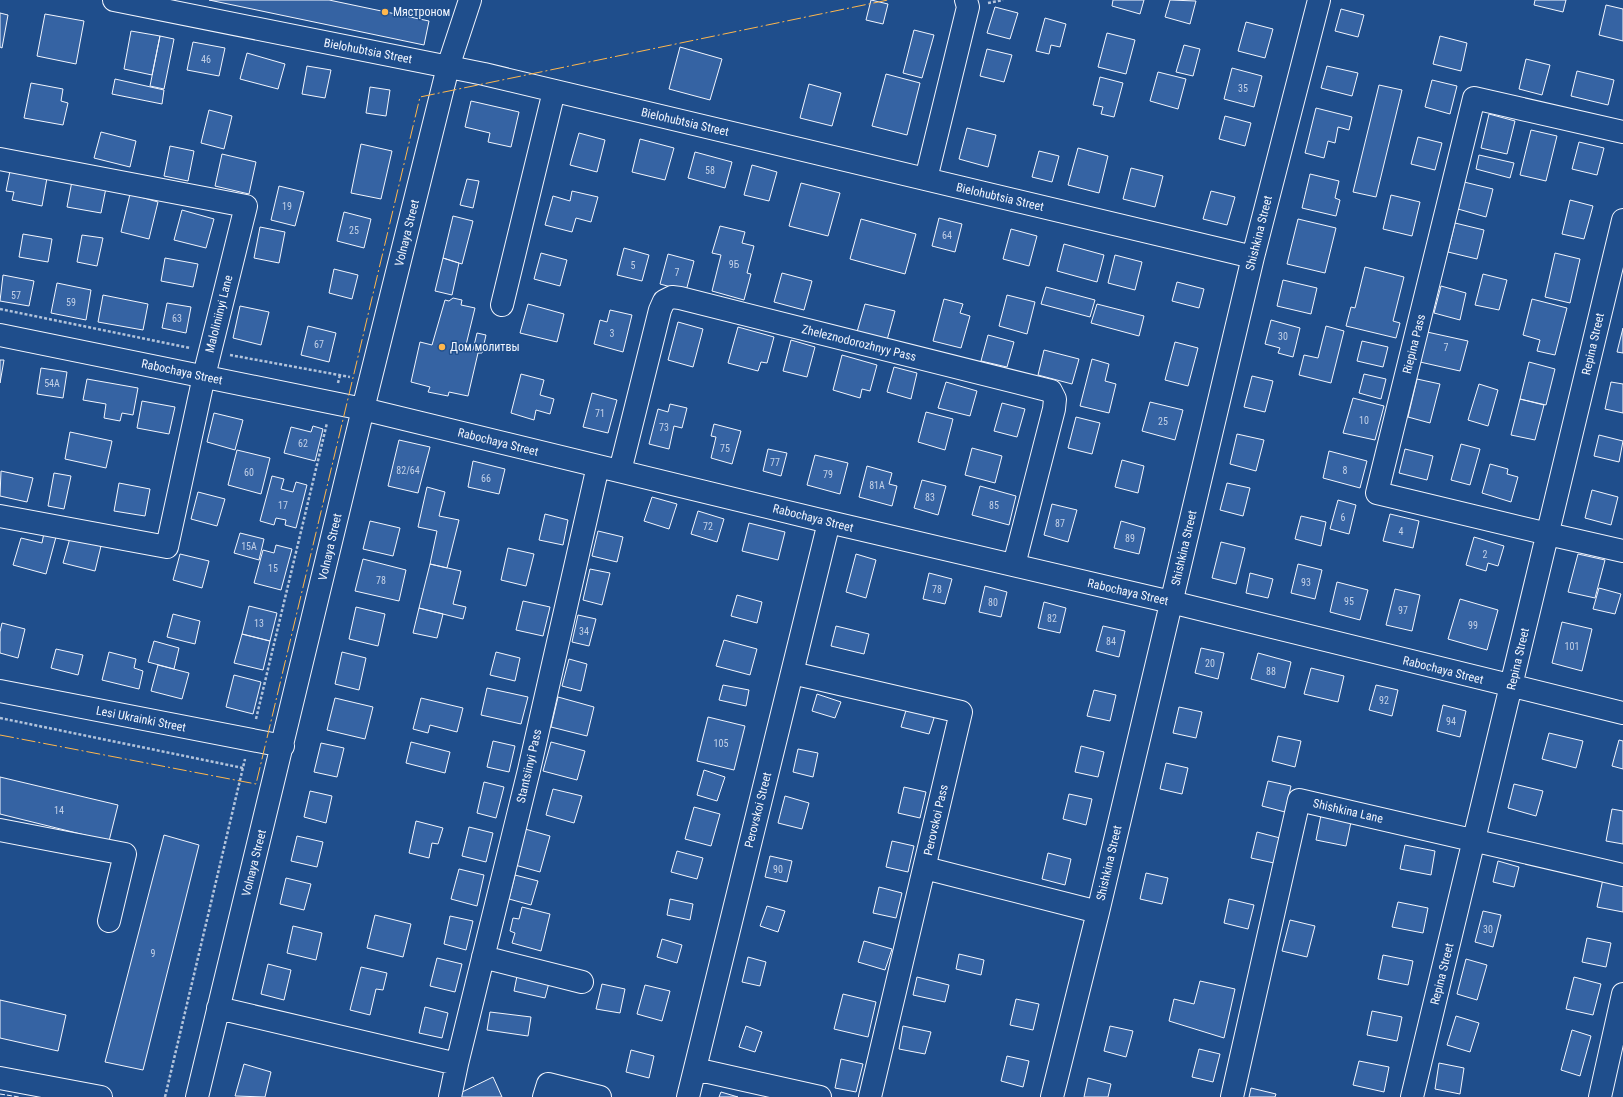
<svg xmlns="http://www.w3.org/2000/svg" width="1623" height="1097" viewBox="0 0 1623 1097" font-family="'Roboto Condensed',sans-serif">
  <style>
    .building { fill: #3563a3; stroke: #f2f6ff }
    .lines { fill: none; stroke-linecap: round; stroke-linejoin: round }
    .minor-casing { stroke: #f2f6ff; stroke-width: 24 }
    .path { stroke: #b3c4dc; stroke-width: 2.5; stroke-dasharray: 3 2; stroke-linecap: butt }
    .minor { stroke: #1f4e8c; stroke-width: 22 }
    .fence { stroke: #f2f6ff; stroke-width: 1; stroke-dasharray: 5 2; stroke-linecap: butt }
    .power { stroke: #ffb74d; stroke-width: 1; stroke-dasharray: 14 3 2 3; stroke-linecap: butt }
    .poi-dot { fill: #ffb74d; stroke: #1f4e8c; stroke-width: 1.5 }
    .labels { text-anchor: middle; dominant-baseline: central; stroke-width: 3; stroke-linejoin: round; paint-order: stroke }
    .number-label { font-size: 10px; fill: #c3d1e8 }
    .poi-label { font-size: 12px; fill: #f2f6ff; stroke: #1f4e8c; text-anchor: start }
    .street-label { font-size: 12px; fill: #f2f6ff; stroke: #1f4e8c }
  </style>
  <rect width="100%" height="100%" fill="#1f4e8c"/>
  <!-- building -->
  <path class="building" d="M209,0h120l100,21 -5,24z
    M871,0l17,4 -5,20 -17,-4z
    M1113,0h31l-4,14 -28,-8z
    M1170,0l26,1 -6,23 -25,-7z
    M1535,0h31l-3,12 -29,-7z
    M1606,5l17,4v32l-24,-6z
    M995,7l23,6 -8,26 -23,-6z
    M1341,9l23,6 -6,22 -23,-6z
    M0,13l8,2 -6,33 -2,-1z
    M45,14l39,7 -8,43 -39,-8z
    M1045,18l21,6 -6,23 -9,-2 -2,9 -13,-3z
    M1246,22l27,7 -8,29 -27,-7z
    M914,30l20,5 -12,43 -19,-5z
    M131,31l29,5 -8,39 -28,-6z
    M1107,33l28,7 -9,34 -28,-7z
    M160,36l14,3 -10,50 -14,-3z
    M1440,36l27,7 -6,28 -28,-7z
    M193,42l32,6 -6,28 -32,-6z
    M1184,45l16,4 -7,27 -17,-4z
    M680,47l42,12 -12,41 -41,-11z
    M987,49l25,6 -8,27 -24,-6z
    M247,53l38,11 -7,25 -38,-10z
    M1526,59l24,6 -8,30 -23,-6z
    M307,66l24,4 -6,28 -23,-4z
    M1327,66l31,7 -6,23 -31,-8z
    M1232,68l30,8 -8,31 -30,-8z
    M1577,71l37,9 -6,25 -37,-9z
    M1158,72l28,7 -8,30 -28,-8z
    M886,74l34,9 -13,52 -35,-9z
    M1100,77l23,6 -9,34 -13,-3 2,-7 -10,-2z
    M115,79l49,11 -2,14 -50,-10z
    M1432,80l25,6 -7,28 -25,-7z
    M31,83l32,6 -2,12 7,2 -5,22 -39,-7z
    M809,84l32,9 -9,33 -32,-8z
    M1379,85l23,5 -26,107 -23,-5z
    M370,87l20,3 -4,26 -20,-3z
    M471,101l48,11 -8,35 -23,-5 2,-9 -25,-6z
    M1316,108l36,9 -3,13 -11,-3 -3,16 -7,-2 -4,17 -19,-5z
    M209,110l23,6 -8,33 -23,-6z
    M1489,114l26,7 -8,33 -26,-6z
    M1225,116l26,7 -6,23 -26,-7z
    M967,128l29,7 -8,32 -29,-8z
    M1531,130l26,6 -11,45 -26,-6z
    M101,132l35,9 -6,26 -36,-9z
    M579,133l26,7 -8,32 -27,-7z
    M1418,137l24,6 -7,27 -24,-6z
    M640,139l34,9 -9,32 -33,-8z
    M1579,142l25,6 -7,27 -25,-6z
    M361,144l31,7 -11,48 -30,-6z
    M170,146l24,5 -6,30 -24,-5z
    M1078,148l30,8 -9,37 -31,-8z
    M1039,151l20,5 -7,26 -20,-5z
    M695,152l37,10 -7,26 -37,-10z
    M222,154l34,8 -7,32 -34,-8z
    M1479,155l35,8 -4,15 -34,-9z
    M752,165l25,7 -8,29 -25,-6z
    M1131,168l32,8 -8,31 -32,-8z
    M10,171l37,7 -5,28 -30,-6 2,-8 -8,-1z
    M1310,174l29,7 -4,17 5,2 -4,16 -34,-8z
    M467,179l12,2 -6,27 -13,-3z
    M72,181l34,7 -5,25 -34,-6z
    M1464,182l29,7 -7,28 -28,-8z
    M801,183l39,10 -12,43 -39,-10z
    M279,186l25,6 -9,34 -24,-6z
    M572,191l26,6 -7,25 -15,-4 -4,14 -27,-7 8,-29 17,5z
    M1211,191l24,6 -8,28 -24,-6z
    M130,194l28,8 -9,37 -28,-7z
    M1391,195l29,7 -8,34 -29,-7z
    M1570,200l23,6 -9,33 -22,-5z
    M182,210l32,9 -8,29 -32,-8z
    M344,212l27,7 -7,29 -27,-7z
    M453,216l20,5 -11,43 -19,-6z
    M939,218l23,6 -7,28 -23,-6z
    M861,219l55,15 -11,40 -55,-15z
    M1298,219l38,9 -11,45 -38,-9z
    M1455,223l29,7 -7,29 -29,-7z
    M720,226l25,6 -3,11 12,3 -7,27 4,1 -7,26 -32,-9 9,-36 -9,-2z
    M260,227l25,5 -6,31 -25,-5z
    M1011,229l26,7 -8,30 -26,-7z
    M23,234l29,5 -4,23 -29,-5z
    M82,235l21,3 -6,28 -20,-4z
    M1064,244l40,11 -7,27 -40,-11z
    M624,248l25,7 -7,26 -25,-6z
    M541,253l26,7 -7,26 -26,-7z
    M1555,253l25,6 -10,44 -25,-6z
    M668,254l26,7 -8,30 -26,-7z
    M1115,255l27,7 -7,28 -27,-7z
    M165,258l33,6 -5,23 -32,-6z
    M443,258l16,5 -7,32 -17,-4z
    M1365,267l39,10 -11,44 7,2 -4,15 -50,-12 5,-19 4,1z
    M334,269l24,6 -6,24 -23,-6z
    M782,273l30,8 -8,29 -30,-8z
    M1483,274l24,6 -8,30 -24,-5z
    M3,275l31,6 -5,25 -29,-5z
    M1283,280l34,8 -6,26 -34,-8z
    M1177,282l27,7 -5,19 -27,-7z
    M57,283l34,7 -5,30 -35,-7z
    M1441,286l25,7 -6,27 -26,-7z
    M1046,287l49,13 -5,17 -49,-13z
    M103,295l45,9 -5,26 -45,-8z
    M1007,295l28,7 -8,32 -28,-8z
    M453,298l9,2 -1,5 14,3 -10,41 8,1 4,-17 9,2 -4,18h-4l-10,43 -19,-4 -1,4 -20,-4 2,-5 -19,-5 9,-40 12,3 13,-45 4,1z
    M944,299l19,5 -3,9 10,3 -9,32 -28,-7z
    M1532,299l35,9 -12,47 -18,-4 3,-11 -17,-5z
    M167,303l24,4 -5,26 -24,-5z
    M528,304l36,10 -7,28 -37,-9z
    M865,304l30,7 -8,29 -30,-8z
    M1097,304l47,12 -5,20 -48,-13z
    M240,306l29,6 -8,33 -28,-7z
    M610,310l22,5 -9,37 -29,-8 6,-24 7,2z
    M1271,320l29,8 -7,29 -15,-4 2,-5 -15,-4z
    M678,322l25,7 -10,38 -25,-7z
    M308,326l28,7 -7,29 -28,-7z
    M1326,326l18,5 -13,52 -32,-8 5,-20 14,3z
    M738,327l36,10 -7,26 -6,-1 -3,9 -30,-8z
    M1623,328v25l-6,-1z
    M1427,332l41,9 -8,30 -40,-9z
    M988,335l26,7 -7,25 -26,-6z
    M791,340l24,7 -8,30 -24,-6z
    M1362,341l26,6 -5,20 -26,-6z
    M1175,342l23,6 -10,38 -23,-6z
    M1044,350l35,9 -7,25 -34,-9z
    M842,355l35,10 -7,26 -8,-2 -2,9 -27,-8z
    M1092,359l17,5 -4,17 11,3 -7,29 -29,-7z
    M0,360h4l-4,23z
    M1529,362l26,7 -9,36 -26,-6z
    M894,367l23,6 -6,26 -24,-7z
    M41,368l26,4 -4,26 -26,-4z
    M521,374l23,6 -4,15 14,4 -4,15 -14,-4 -2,10 -23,-7z
    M1364,374l22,5 -5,20 -22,-6z
    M1252,376l21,5 -8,31 -21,-5z
    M87,379l51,9 -5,27 -11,-2 -2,8 -16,-3 2,-14 -23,-4z
    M1417,379l23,5 -10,39 -22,-6z
    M946,382l31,9 -7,25 -32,-8z
    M1611,382l12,2v29l-18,-4z
    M1479,384l19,6 -10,36 -20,-6z
    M592,393l25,7 -9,33 -25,-6z
    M1353,398l31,8 -9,34 -32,-7z
    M1520,399l24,6 -9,35 -24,-5z
    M142,401l33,6 -6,27 -32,-6z
    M1150,402l33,8 -8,30 -33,-9z
    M1002,403l23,6 -8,28 -23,-6z
    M670,404l17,4 -5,20 -8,-2 -5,23 -20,-5 9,-35 10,3z
    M926,412l27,7 -8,31 -27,-8z
    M214,413l29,7 -8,30 -28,-8z
    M1076,417l24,6 -8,31 -24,-6z
    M714,424l27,7 -9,33 -21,-6 5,-21 -5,-1z
    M313,426l10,3 -8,32 -31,-8 7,-26 20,5z
    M70,432l42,9 -6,27 -41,-9z
    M1237,434l27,6 -8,31 -26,-7z
    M1599,435l24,6 -4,21 -25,-6z
    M399,440l31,7 -12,46 -30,-7z
    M1461,444l19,5 -10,36 -19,-5z
    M972,448l30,8 -7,27 -30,-8z
    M768,449l19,4 -6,23 -18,-5z
    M1405,449l28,7 -6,24 -28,-7z
    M237,450l33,8 -9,36 -33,-9z
    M1329,451l38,10 -7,27 -37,-10z
    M815,455l33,8 -8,31 -33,-9z
    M1122,460l22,6 -6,27 -23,-6z
    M473,461l32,8 -6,25 -31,-7z
    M1490,464l18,5 -1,5 11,3 -7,25 -29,-9z
    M867,466l25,7 -3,11 8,2 -5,20 -33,-9z
    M1,471l32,7 -6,24 -27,-6z
    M54,473l17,3 -7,33 -16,-3z
    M272,476l12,3 -3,10 12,3 3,-10 11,3 -11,43 -11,-3 1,-5 -10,-2 -2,7 -14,-4z
    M922,480l24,6 -8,29 -24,-7z
    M119,483l31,6 -5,27 -31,-5z
    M1227,483l23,5 -7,28 -23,-6z
    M980,486l36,10 -7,29 -37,-10z
    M427,487l18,5 -6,24 20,4 -12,48 -17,-4 7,-33 -19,-4z
    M1592,490l26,7 -7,28 -26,-7z
    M198,492l27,7 -8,27 -26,-7z
    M652,497l25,7 -8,25 -25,-8z
    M1338,500l18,5 -7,29 -19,-5z
    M1052,504l25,6 -9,32 -24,-7z
    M698,511l26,8 -7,23 -26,-8z
    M545,514l23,6 -5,25 -24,-5z
    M1390,514l29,7 -6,27 -30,-7z
    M1301,516l25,6 -5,24 -26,-7z
    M370,521l30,7 -7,28 -30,-7z
    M1121,521l24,7 -6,26 -25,-6z
    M749,523l36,9 -7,28 -36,-9z
    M598,531l25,6 -6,25 -25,-6z
    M44,533l12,4 -10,37 -33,-9 8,-27 21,5z
    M240,533l24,6 -5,21 -25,-7z
    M1474,537l30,9 -6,20 -10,-3 -2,8 -20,-6z
    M70,538l31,8 -6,25 -32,-8z
    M1221,542l24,6 -9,36 -24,-6z
    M276,545l16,4 -11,41 -27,-7 9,-33 11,3z
    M508,548l26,6 -8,32 -25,-6z
    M180,554l29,7 -7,27 -29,-8z
    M856,554l20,6 -10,38 -20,-6z
    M1578,554l27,6 -10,38 -27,-6z
    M363,559l43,11 -7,31 -44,-10z
    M430,564l31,7 -8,33 13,3 -3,12 -44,-11z
    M1298,564l24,6 -7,29 -24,-6z
    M590,569l20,4 -8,32 -19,-5z
    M929,573l23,6 -7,25 -22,-5z
    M1250,573l23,6 -5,19 -22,-5z
    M1337,582l31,8 -8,30 -30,-8z
    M985,586l22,6 -6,25 -22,-5z
    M1599,588l22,6 -6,20 -22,-5z
    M1395,589l25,6 -8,36 -26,-6z
    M737,595l25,7 -5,21 -26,-7z
    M1460,599l38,11 -11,40 -39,-11z
    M523,601l27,6 -7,29 -27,-6z
    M1044,602l22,6 -6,25 -22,-5z
    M249,606l28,7 -7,28 -28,-7z
    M356,607l29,7 -7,32 -29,-7z
    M419,608l24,6 -6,24 -24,-5z
    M173,614l27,7 -5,23 -28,-7z
    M578,615l18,4 -7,27 -17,-4z
    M1562,622l30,7 -10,42 -30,-8z
    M2,623l23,6 -7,29 -18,-5v-21z
    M836,626l33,8 -5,20 -33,-8z
    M1103,626l22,5 -6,26 -23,-6z
    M242,634l28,7 -7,29 -29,-7z
    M724,640l33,9 -7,26 -34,-9z
    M154,641l25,7 -5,21 -26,-7z
    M1201,648l23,5 -6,26 -23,-6z
    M56,649l27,6 -5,20 -27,-7z
    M109,652l27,7 -2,9 9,3 -4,18 -37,-9z
    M342,652l24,6 -7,32 -24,-6z
    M496,652l24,6 -5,23 -25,-6z
    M1258,653l33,9 -6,26 -34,-9z
    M569,659l18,5 -6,27 -19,-5z
    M158,665l31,8 -7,26 -31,-8z
    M1311,668l33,8 -6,26 -34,-8z
    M234,675l27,7 -8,32 -27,-7z
    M723,685l26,5 -3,16 -27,-6z
    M1376,685l22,5 -6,26 -23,-6z
    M487,688l41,9 -7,27 -40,-9z
    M1094,690l22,5 -6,26 -23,-5z
    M817,694l24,8 -6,16 -23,-7z
    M558,697l36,10 -7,29 -36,-9z
    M335,698l38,9 -8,32 -38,-9z
    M421,698l42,10 -6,24 -27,-7 -2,8 -15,-4z
    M1443,705l23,6 -6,26 -23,-6z
    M907,707l28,8 -6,19 -28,-7z
    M1179,707l23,5 -6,26 -23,-5z
    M708,717l37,9 -11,44 -37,-9z
    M1549,733l34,8 -7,27 -34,-9z
    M1278,736l23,5 -6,26 -23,-6z
    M1619,740l4,1v28l-11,-3z
    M493,741l22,5 -6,26 -22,-5z
    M411,742l39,10 -5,21 -39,-10z
    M551,742l34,9 -8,29 -34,-9z
    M321,743l23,5 -7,29 -23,-5z
    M1081,746l23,6 -6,25 -23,-5z
    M798,749l20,4 -5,24 -20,-5z
    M1166,763l22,5 -6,26 -22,-5z
    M704,770l21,7 -8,24 -20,-6z
    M0,777l118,28 -9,36 -109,-27z
    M1268,781l23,5 -6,26 -23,-6z
    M484,782l20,5 -8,31 -19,-5z
    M1514,784l29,7 -7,25 -28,-8z
    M904,787l22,5 -6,26 -22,-5z
    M553,789l29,7 -8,27 -28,-8z
    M310,791l22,5 -6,27 -22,-6z
    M1069,794l23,5 -6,26 -23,-6z
    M785,796l24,7 -7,26 -24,-6z
    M694,807l26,7 -9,32 -26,-7z
    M1612,809l11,2v33l-17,-3z
    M1321,815l30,7 -5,24 -30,-6z
    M416,821l27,7 -5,16 -6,-1 -3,15 -20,-5z
    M469,827l24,6 -7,29 -24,-6z
    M525,829l25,7 -10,36 -25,-7z
    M1257,832l23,6 -6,25 -23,-5z
    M164,835l35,10 -56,225 -38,-8z
    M297,836l26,6 -6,25 -26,-6z
    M892,841l22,5 -6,26 -22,-5z
    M1405,845l30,6 -4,24 -31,-6z
    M677,851l26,7 -6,21 -26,-7z
    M1048,853l23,6 -6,26 -23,-6z
    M770,856l22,5 -5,21 -22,-5z
    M1498,861l21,6 -5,20 -21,-5z
    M459,869l25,6 -7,31 -26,-7z
    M1146,873l22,5 -6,26 -22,-5z
    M515,875l23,6 -7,24 -22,-6z
    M286,878l25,6 -7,26 -24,-6z
    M1603,879l20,4v29l-26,-5z
    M879,887l23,6 -6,25 -23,-5z
    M670,899l23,5 -3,16 -23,-5z
    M1229,899l25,6 -6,24 -24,-6z
    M1398,902l30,6 -5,25 -31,-6z
    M767,906l18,5 -7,21 -18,-6z
    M522,907l28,7 -9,37 -29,-8 3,-10 -5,-2 3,-13 6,1z
    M1483,911l18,4 -8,32 -18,-5z
    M375,915l36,9 -8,33 -36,-9z
    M450,916l23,5 -7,29 -22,-6z
    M1290,920l25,6 -8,31 -25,-6z
    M293,926l29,7 -6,27 -29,-7z
    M1587,938l24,5 -5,24 -24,-5z
    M662,939l20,6 -5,18 -20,-6z
    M864,941l28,8 -7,21 -27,-8z
    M959,954l25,6 -3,15 -25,-6z
    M1383,955l30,6 -5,24 -30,-6z
    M748,957l18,5 -6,24 -18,-4z
    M437,958l25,6 -7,28 -25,-6z
    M1466,959l21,6 -10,35 -20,-6z
    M268,964l23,6 -7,30 -23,-6z
    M361,967l26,6 -4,17 -7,-1 -6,26 -20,-5z
    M518,971l32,8 -5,19 -31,-7z
    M917,977l32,8 -4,17 -32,-7z
    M1574,977l27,7 -8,31 -27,-6z
    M1200,981l35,8 -11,49 -55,-17 5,-22 20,5z
    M602,984l23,5 -5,24 -24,-4z
    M645,985l25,6 -8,30 -25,-7z
    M843,994l33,8 -8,35 -34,-8z
    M1016,999l23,5 -6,26 -23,-5z
    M0,1000l66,15 -8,36 -58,-13z
    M425,1007l23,6 -6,25 -23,-5z
    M1372,1011l30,6 -5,24 -30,-6z
    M490,1012l41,5 -3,19 -41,-6z
    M1456,1016l23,7 -9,29 -23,-7z
    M746,1026l16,6 -7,20 -16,-5z
    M903,1026l28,6 -6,22 -26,-5z
    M1110,1026l23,5 -7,26 -22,-6z
    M1572,1030l19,6 -11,40 -19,-6z
    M1199,1049l21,5 -7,28 -21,-5z
    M631,1050l23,6 -5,22 -23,-6z
    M1007,1056l22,5 -6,26 -22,-6z
    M841,1059l22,5 -7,28 -21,-4z
    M1359,1061l30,6 -5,25 -31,-7z
    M1439,1063l25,5 -4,26 -25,-5z
    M244,1064l27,8 -6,25 -30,-1z
    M493,1077l9,20h-42l-2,-3z
    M1088,1078l23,6 -3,13h-24z
    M1251,1088l25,6 -1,3h-26z
    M721,1092l17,5h-19z"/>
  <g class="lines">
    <!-- minor casing -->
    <g class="minor-casing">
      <path id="minor" d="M114,0l370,74 769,183
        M1623,132l-149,-34 -97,395 171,41 75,17
        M0,159l246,47 -42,170 -37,171 -167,-31
        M926,179l42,-172 -2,-7
        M502,305l52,-214
        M0,335l363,74 466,113 342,80 452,111
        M620,471l40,-161 4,-9 8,-4 8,1 371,93 4,8 -1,10 -40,156
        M792,673l169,39 -91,385
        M0,691l283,55
        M0,830l125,24 -16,67
        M925,868l173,44
        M483,957l99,25
        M218,1008l239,56 -7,33
        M457,1064l72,-294 69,-304
        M695,1069l125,28
        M0,1078l101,19
        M197,1097l166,-688 85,-342 22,-67
        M544,1097l4,-13 52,13
        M688,1097l141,-575
        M1052,1097l46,-185 155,-655 66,-257
        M1232,1097l67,-297 324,75
        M1412,1097l211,-877
        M1600,1097l23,-103"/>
    </g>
    <!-- path -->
    <path class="path" d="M988,3l15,-3
      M0,309l190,39
      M230,355l120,22
      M338,383l2,-8
      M0,718l243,50
      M256,719l71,-296
      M165,1097l80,-338"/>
    <!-- minor -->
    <use href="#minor" class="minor"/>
    <!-- fence -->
    <path class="fence" d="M0,1094l19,3"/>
    <!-- power -->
    <path class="power" d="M0,735l256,49 164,-687 468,-97"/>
  </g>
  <!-- markers -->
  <g class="poi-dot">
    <circle cx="385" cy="12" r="4"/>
    <circle cx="442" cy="347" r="4"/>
  </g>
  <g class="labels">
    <!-- number labels -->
    <g class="number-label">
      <text x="206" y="59">46</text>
      <text x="1243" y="88">35</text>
      <text x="710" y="170">58</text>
      <text x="287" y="206">19</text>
      <text x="354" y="230">25</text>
      <text x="947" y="235">64</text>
      <text x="734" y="264">9Б</text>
      <text x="633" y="265">5</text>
      <text x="677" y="272">7</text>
      <text x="16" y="295">57</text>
      <text x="71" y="302">59</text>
      <text x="177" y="318">63</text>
      <text x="612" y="333">3</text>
      <text x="1283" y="336">30</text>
      <text x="319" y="344">67</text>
      <text x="1446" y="347">7</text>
      <text x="52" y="383">54А</text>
      <text x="600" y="413">71</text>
      <text x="1364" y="420">10</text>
      <text x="1163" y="421">25</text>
      <text x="664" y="427">73</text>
      <text x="303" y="443">62</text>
      <text x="725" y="448">75</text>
      <text x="775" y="462">77</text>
      <text x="408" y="470">82/64</text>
      <text x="1345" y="470">8</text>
      <text x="249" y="472">60</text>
      <text x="828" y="474">79</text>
      <text x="486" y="478">66</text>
      <text x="877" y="485">81А</text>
      <text x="930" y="497">83</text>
      <text x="283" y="505">17</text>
      <text x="994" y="505">85</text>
      <text x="1343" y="517">6</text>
      <text x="1060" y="523">87</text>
      <text x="708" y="526">72</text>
      <text x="1401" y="531">4</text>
      <text x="1130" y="538">89</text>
      <text x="249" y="546">15А</text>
      <text x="1485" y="554">2</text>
      <text x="273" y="568">15</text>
      <text x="381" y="580">78</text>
      <text x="1306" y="582">93</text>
      <text x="937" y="589">78</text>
      <text x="1349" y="601">95</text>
      <text x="993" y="602">80</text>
      <text x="1403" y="610">97</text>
      <text x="1052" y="618">82</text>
      <text x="259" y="623">13</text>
      <text x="1473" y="625">99</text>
      <text x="584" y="631">34</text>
      <text x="1111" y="641">84</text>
      <text x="1572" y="646">101</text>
      <text x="1210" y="663">20</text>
      <text x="1271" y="671">88</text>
      <text x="1384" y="700">92</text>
      <text x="1451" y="721">94</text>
      <text x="721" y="743">105</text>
      <text x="59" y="810">14</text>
      <text x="778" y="869">90</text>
      <text x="1488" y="929">30</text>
      <text x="153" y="953">9</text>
    </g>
    <!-- poi labels -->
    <g class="poi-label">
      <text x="393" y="12">Мястроном</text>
      <text x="450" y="347">Дом молитвы</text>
    </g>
    <!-- street labels -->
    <g class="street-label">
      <text transform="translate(368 51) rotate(11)">Bielohubtsia Street</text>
      <text transform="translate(685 122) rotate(13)">Bielohubtsia Street</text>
      <text transform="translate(1000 197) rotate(13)">Bielohubtsia Street</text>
      <text transform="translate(407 233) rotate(-76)">Volnaya Street</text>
      <text transform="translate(1259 233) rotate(-76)">Shishkina Street</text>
      <text transform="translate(219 314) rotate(-76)">Maloliniinyi Lane</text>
      <text transform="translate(859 343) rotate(14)">Zheleznodorozhnyy Pass</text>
      <text transform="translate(1414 344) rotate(-76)">Riepina Pass</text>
      <text transform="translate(1593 344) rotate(-77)">Repina Street</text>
      <text transform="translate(182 372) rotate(12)">Rabochaya Street</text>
      <text transform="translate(498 442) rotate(14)">Rabochaya Street</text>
      <text transform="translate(813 518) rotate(14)">Rabochaya Street</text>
      <text transform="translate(330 547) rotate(-77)">Volnaya Street</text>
      <text transform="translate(1184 548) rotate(-77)">Shishkina Street</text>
      <text transform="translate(1128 592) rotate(13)">Rabochaya Street</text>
      <text transform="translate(1518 659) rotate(-77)">Repina Street</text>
      <text transform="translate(1443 670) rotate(14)">Rabochaya Street</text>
      <text transform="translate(141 719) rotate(11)">Lesi Ukrainki Street</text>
      <text transform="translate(529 766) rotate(-77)">Stantsiinyi Pass</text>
      <text transform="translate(758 810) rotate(-76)">Perovskoi Street</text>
      <text transform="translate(1348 811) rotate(13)">Shishkina Lane</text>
      <text transform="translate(936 820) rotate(-77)">Perovskoi Pass</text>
      <text transform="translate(254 863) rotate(-76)">Volnaya Street</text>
      <text transform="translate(1109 863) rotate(-77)">Shishkina Street</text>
      <text transform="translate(1442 974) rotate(-76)">Repina Street</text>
    </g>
  </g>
</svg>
